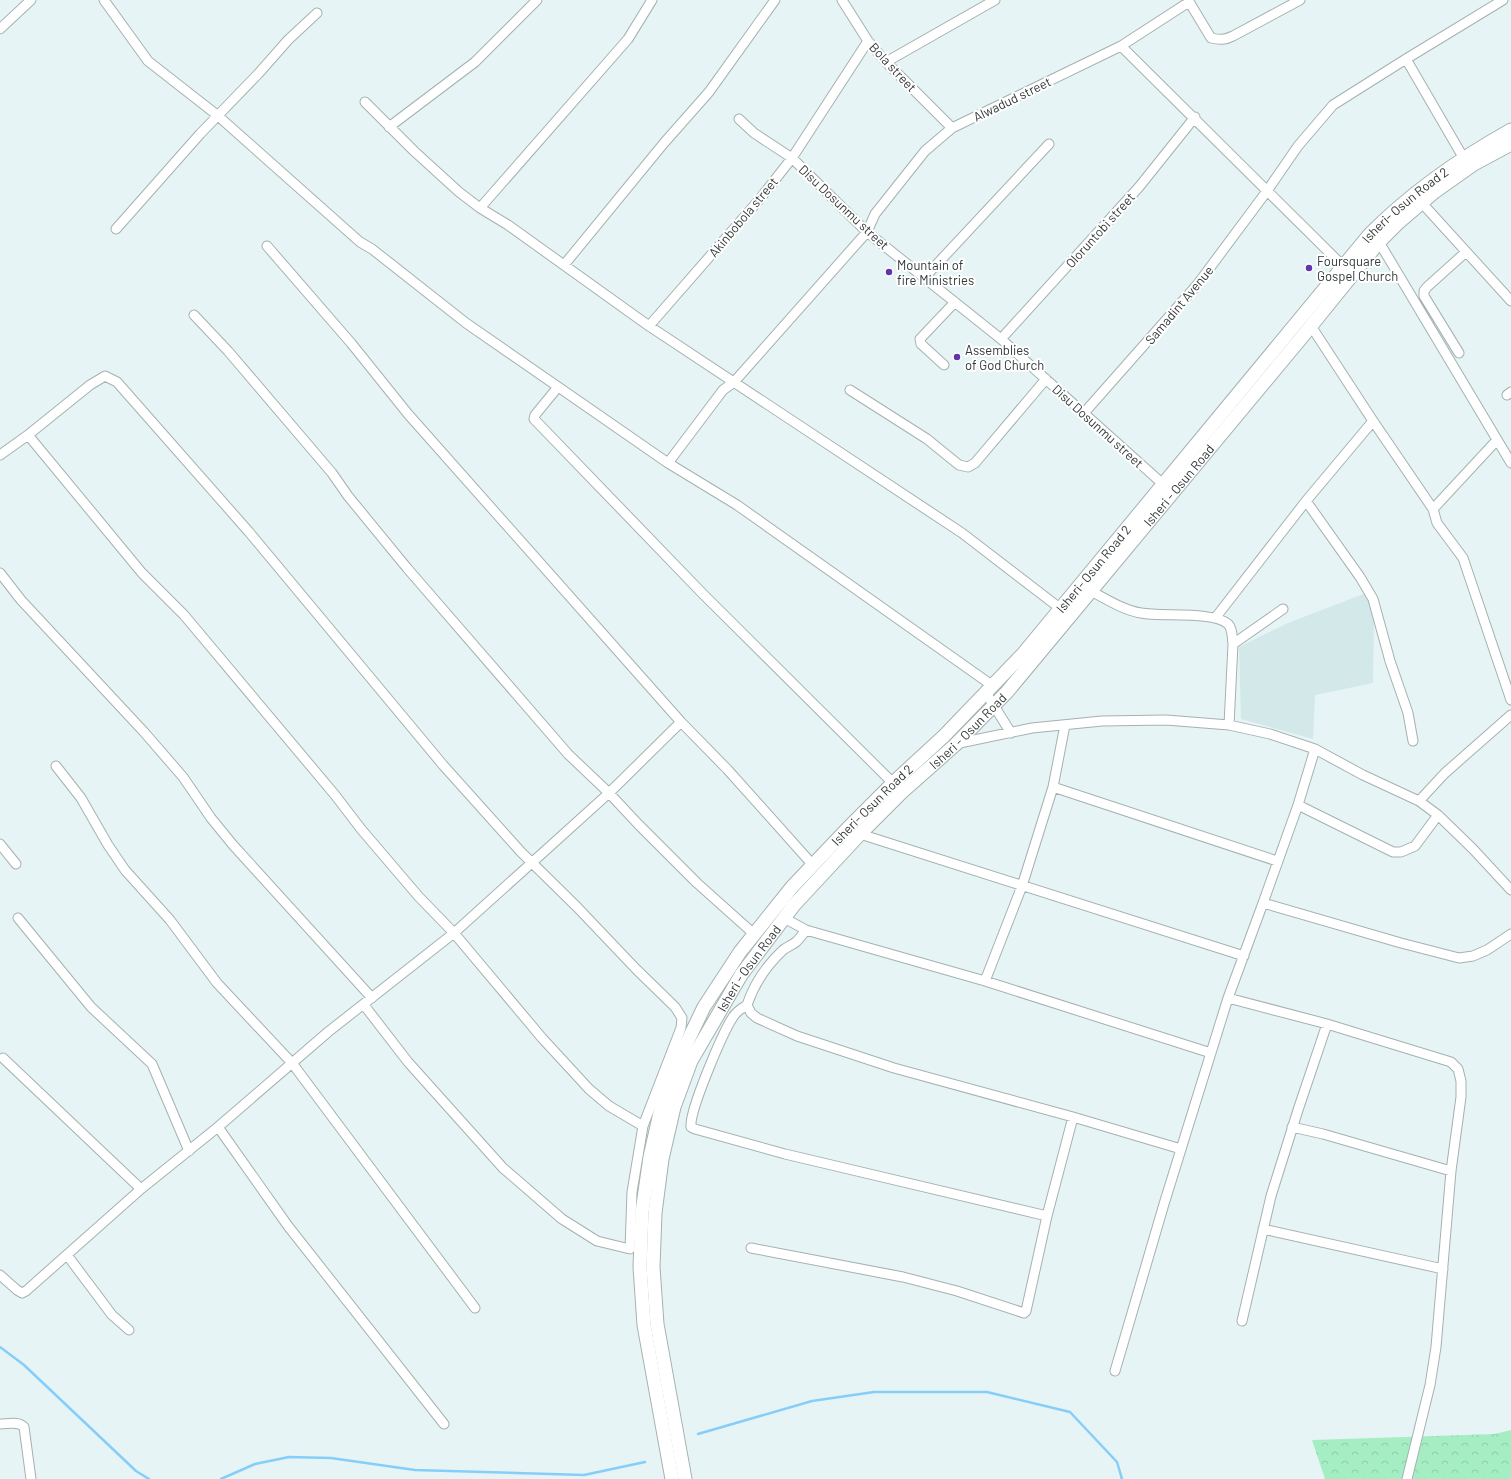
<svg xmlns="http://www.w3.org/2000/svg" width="1511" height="1479" viewBox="0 0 1511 1479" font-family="Barlow,sans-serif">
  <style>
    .built { fill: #d2e8e9 }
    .forest { fill: url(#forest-crowns) }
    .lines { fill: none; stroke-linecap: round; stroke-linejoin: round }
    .stream { stroke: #86cefa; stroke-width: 2.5 }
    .minor-casing { stroke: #a5b1b1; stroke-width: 11 }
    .secondary-casing { stroke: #a5b1b1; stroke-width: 15 }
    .minor { stroke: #fff; stroke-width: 9 }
    .secondary { stroke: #fff; stroke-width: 13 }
    .poi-dot { fill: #6035ad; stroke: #fff; stroke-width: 1.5 }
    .labels { text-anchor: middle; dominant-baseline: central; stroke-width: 4; stroke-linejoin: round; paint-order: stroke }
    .street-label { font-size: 13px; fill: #333839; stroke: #fff }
    .poi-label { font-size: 13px; fill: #333839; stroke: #fff; text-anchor: start }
  </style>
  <defs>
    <pattern id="forest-crowns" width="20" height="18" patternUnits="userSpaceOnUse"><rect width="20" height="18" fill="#a5eec4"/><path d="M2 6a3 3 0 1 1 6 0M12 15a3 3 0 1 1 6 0" fill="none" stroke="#8ecda9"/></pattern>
  </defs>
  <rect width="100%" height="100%" fill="#e7f4f5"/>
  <!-- built -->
  <path class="built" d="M1366,593l8,29 -1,61 -58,12 -2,44 -72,-20 -2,-72 49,-24z"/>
  <!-- forest -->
  <path class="forest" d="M1511,1430v49h-186l-13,-39 183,-6z"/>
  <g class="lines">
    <!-- stream -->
    <path class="stream" d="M0,1347l24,18 112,106 13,8
      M698,1434l114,-33 62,-9h113l83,20 47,50 5,17
      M221,1479l34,-15 34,-7 42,1 84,12 169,5 61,-13"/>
    <!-- minor casing -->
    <g class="minor-casing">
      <path id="minor" d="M104,0l44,61 69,54 143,127 12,7 94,74 202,140 69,42 256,181
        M842,0l26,41 18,21 66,66
        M1188,0l23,38c9,2 14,2 22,-2l67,-36
        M0,29l31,-29
        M1121,46l222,220
        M1406,59l57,98
        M886,62l109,-62
        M365,102l49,49 45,41 21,16 28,17 141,101 313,207 99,76
        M739,119l15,14 38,25 75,74 134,107 163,146
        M389,127l86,-65 62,-62
        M1421,202l90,99
        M480,208l148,-169 24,-39
        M116,229l84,-95 58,-60 30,-34 29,-27
        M1379,242l132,221
        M267,246l84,97 57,71 273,308 46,47 85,95
        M564,265l100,-122 45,-51 66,-92
        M924,278l125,-134
        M194,315l34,36 104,122 16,23 59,72 161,186 41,39 29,31 59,59 57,51
        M649,326l110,-126 33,-42 76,-117
        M1311,326l62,95 60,88 4,14 26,35 48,142
        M1001,339l138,-152 56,-70
        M1459,353l-35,-57v-5l3,-4 39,-35
        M944,365l-23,-21 -1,-5 35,-37
        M558,387l-23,28 -1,4 168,174 191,190
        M850,390l77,49 32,26 9,2 7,-4 71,-84
        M1507,395l4,-3
        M1084,413l113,-128 70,-94 31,-45 35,-41 73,-46 97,-59
        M28,435l114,138 42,42 151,180 26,34 58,68 35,36 88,105 47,51 20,17 34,20
        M0,455l28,-20 62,-50 15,-9 12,6 132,150 194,233 78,87 56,55 59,62 39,38 7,11 -1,10 -38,98 -11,66 -2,57 -33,-8 -35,-22 -59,-51 -95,-106 -44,-57
        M668,463l55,-73 11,-8 133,-150 8,-18 50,-63 27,-23 169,-82 68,-44
        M1306,501l54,76 13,22 17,62 18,52 5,28
        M1433,509l64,-69
        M0,573l21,27 123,132 39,45 28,41 22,27 139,153
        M1091,591c15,8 32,19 50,22 20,4 73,-2 87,11 5,5 4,14 5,20l-4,81
        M1216,617l90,-116 67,-80
        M1233,644l50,-35
        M986,693l25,40
        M955,744l77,-16 70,-7 64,-1 63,5 41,9 45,15 48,26 56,26 19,14 35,34 38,41
        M56,766l25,32 27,47 17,25 45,50 47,63 75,80 183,245
        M1053,787l224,74
        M1419,801l26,-28 66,-58
        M1298,805l95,47h8l14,-6 23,-31
        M860,834l384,122
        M0,844l16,20
        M1263,903l35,-98 17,-56
        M18,918l73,89 61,57 37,87
        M784,918l22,12 179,51 226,72
        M806,930c-3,4 -6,8 -10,12 -4,3 -9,5 -13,8 -16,15 -29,34 -36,55l4,8 6,5 40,18 97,32 179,49 108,32
        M985,981l37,-95 31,-99 12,-62
        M1228,998l99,26 124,38 7,7 3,12v16l-10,74 -15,176 -6,38 -23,94
        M747,1005c-5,3 -11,7 -14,12 -10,15 -44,94 -42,110l4,2 90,25 262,62
        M3,1058l138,131
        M218,1127l70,99 156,198
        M1292,1127l31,7 128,37
        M1263,1229l180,40
        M751,1248l152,29 54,14 67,22 2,-2 21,-95 26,-99
        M67,1255l45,60 17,15
        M0,1275l17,15 5,3 4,-2 115,-102 77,-62 110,-95 126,-99 155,-140 72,-71
        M1242,1321l29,-125 27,-86 29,-86
        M1115,1371l49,-167 64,-206 35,-95 138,40 58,15 14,-2 14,-6 24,-16
        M0,1424c8,0 19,-3 24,3l7,52"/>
    </g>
    <!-- secondary casing -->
    <g class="secondary-casing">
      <g id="secondary">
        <path id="s1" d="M672,1479l-28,-154 -4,-58 2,-55 8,-55 12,-53 17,-45 25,-52 36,-55 52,-65 59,-62 42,-42 51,-47 79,-82 347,-420c42,-42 89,-75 141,-104"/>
        <path id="s2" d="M685,1479l-28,-155 -4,-57 2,-54 7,-54 12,-52 17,-46 50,-86 53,-70 66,-71 41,-41 54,-48 52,-53 295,-355 77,-95 20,-20 34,-29 41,-29 37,-20"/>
      </g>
    </g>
    <!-- minor -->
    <use href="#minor" class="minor"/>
    <!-- secondary -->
    <use href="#secondary" class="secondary"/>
  </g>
  <!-- markers -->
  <g class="poi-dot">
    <circle cx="1309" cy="268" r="4"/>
    <circle cx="889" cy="272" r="4"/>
    <circle cx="957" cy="357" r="4"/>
  </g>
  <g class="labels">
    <!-- street labels -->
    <g class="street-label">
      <text transform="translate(893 67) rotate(47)">Bola street</text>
      <text transform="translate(1012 99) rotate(-26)">Alwadud street</text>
      <text stroke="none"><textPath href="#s1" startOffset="1553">Isheri- Osun Road 2</textPath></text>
      <text transform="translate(844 207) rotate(43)">Disu Dosunmu street</text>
      <text transform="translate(743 217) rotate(-50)">Akinbobola street</text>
      <text transform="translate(1100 230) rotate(-48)">Oloruntobi street</text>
      <text transform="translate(1179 305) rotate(-50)">Samadint Avenue</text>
      <text transform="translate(1098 426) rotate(42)">Disu Dosunmu street</text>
      <text stroke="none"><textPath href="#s2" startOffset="1183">Isheri - Osun Road</textPath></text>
      <text stroke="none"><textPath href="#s1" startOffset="1073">Isheri- Osun Road 2</textPath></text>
      <text stroke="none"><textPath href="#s2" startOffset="859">Isheri - Osun Road</textPath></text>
      <text stroke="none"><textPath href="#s1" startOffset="749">Isheri- Osun Road 2</textPath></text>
      <text stroke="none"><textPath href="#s2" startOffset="535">Isheri - Osun Road</textPath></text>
    </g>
    <!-- poi labels -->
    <g class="poi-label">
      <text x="1317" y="261">Foursquare<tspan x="1317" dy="15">Gospel Church</tspan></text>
      <text x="897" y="265">Mountain of<tspan x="897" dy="15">fire Ministries</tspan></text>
      <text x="965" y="350">Assemblies<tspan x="965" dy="15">of God Church</tspan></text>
    </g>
  </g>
</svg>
